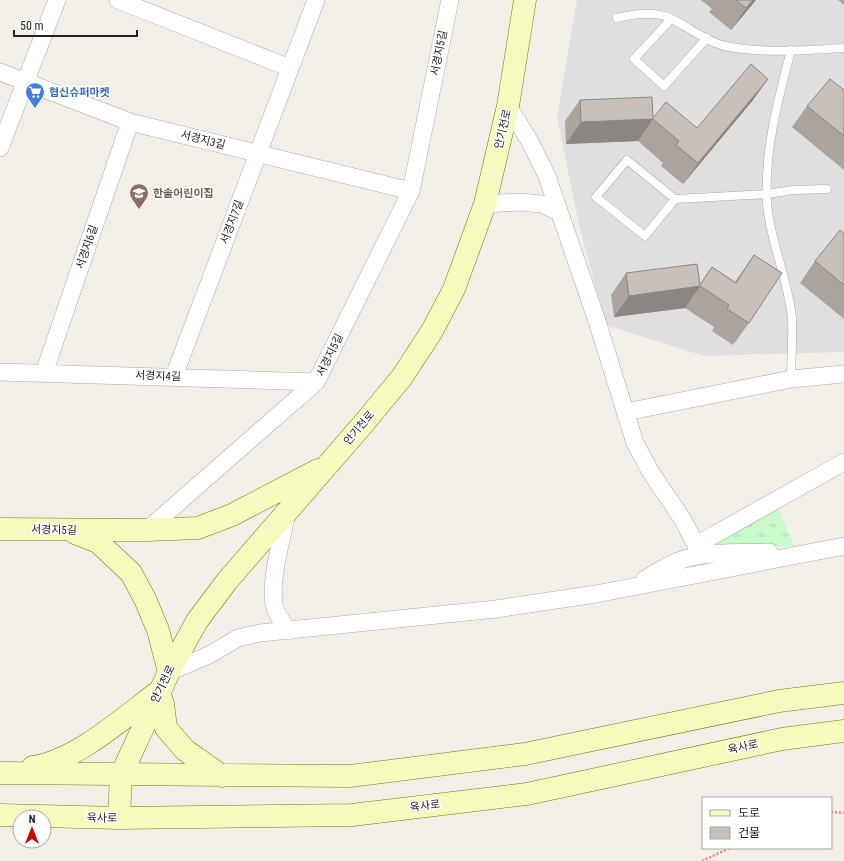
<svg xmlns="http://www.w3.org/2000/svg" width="844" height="861" viewBox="0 0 844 861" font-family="'Roboto Condensed','Noto Sans KR',sans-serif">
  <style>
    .residential { fill: #e0dfdf }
    .park { fill: url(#park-tufts) }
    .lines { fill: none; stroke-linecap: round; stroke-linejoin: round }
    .lane-casing { stroke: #a9a9a9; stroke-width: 9 }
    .street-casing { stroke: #a9a9a9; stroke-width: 18 }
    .secondary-casing { stroke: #707d05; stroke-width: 23 }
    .path { stroke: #fa8072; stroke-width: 2.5; stroke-dasharray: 2 2; stroke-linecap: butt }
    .lane { stroke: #fff; stroke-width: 8 }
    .street { stroke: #fff; stroke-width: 17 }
    .secondary { stroke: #f7fabf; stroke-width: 22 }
    .wall { fill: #aba49e }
    .shaded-wall { fill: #8b8681 }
    .building { fill: #c7bfb8; stroke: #8b8681 }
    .labels { text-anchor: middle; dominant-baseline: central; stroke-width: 3; stroke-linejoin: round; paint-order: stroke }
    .street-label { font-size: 11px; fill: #222; stroke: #fff }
    .shop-label { font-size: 11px; font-weight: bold; fill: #366cbe; stroke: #fff; text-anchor: start }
    .education-label { font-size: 11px; font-weight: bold; fill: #785e54; stroke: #fff; text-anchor: start }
  </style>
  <defs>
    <pattern id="park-tufts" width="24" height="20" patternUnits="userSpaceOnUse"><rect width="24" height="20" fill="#c8facc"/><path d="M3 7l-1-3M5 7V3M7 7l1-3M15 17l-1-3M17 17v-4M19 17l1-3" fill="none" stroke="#acd6af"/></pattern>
  </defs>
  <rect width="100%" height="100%" fill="#f2efe9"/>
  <!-- residential -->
  <path class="residential" d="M577,0h267v352l-140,4 -98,-31 -27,-100 -22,-108z"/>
  <!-- park -->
  <path class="park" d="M778,508l16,38 -77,2 -1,-6z"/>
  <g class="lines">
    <!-- lane casing -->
    <g class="lane-casing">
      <path id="lane" d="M617,18c16,-4 35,-7 51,-1 20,9 36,24 57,29 39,8 80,4 119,2
        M671,19l-37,40 30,27 43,-48
        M791,50c-13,50 -27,101 -24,153 3,39 21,75 25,115 1,20 -1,41 -1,61
        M675,199l-30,37 -49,-39 31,-37 48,39 92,-5 26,-4 34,-1"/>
    </g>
    <!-- street casing -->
    <g class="street-casing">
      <path id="street" d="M118,0l172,68
        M0,72l130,50 281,69
        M508,106l21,34 18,36 50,145 38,122 15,28 33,49 13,25 2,11
        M0,148l57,-148
        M485,204l34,-2 23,2 17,8
        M0,372l316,10
        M44,373l86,-251
        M174,376l142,-376
        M626,412l165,-33 53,-5
        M287,512c-5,28 -17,65 -13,92 2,11 9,19 15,27
        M147,530l169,-148 95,-191 39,-191
        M696,545l148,-83
        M645,579c11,-6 22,-14 33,-18 29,-10 61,-8 91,-9
        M169,672l40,-17 29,-17 22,-5 236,-24 100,-15 248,-48"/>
    </g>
    <!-- secondary casing -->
    <g class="secondary-casing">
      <path id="secondary" d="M0,529l147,1 51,-2 34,-13 86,-45
        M75,533l23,9 33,31 14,26 13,31 11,42
        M159,692l4,12 3,24 19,22 37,26
        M33,767c43,-6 90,-49 125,-75
        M0,773l350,3 175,-22 254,-53 65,-8
        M0,815l119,3 233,-3 175,-21 255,-55 62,-8
        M119,818l2,-43 48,-103 28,-51 30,-40 137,-158 38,-46 30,-46 22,-42 31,-85 23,-98 17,-106"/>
    </g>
    <!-- path -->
    <path class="path" d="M831,812l13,1
      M702,861l28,-13"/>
    <!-- lane -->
    <use href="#lane" class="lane"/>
    <!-- street -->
    <use href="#street" class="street"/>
    <!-- secondary -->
    <use href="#secondary" class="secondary"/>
  </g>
  <!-- wall -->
  <path class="wall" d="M701,0h55l-25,30 -22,-18 3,-3z
    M838,0h6v5z
    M768,79l-15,21 -70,84 -22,-18 2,-3 -25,-22 -72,3 -1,-23 15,-21 73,18 44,10z
    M844,90v80l-52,-43 15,-21z
    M844,233v86l-44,-36 15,-22z
    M754,255l-5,68 -16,22 -21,-14 2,-4 -29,-19 -71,9 -3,-22 15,-22 74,11 12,-17 23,15z"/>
  <!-- shaded-wall -->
  <path class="shaded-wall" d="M753,0h3l-25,30 15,-22z
    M768,79l-15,21 -70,84 15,-21z
    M653,119l-15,22 -72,3 15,-22z
    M700,286l-15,22 -71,9 15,-21z"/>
  <!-- building -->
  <path class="building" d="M736,0h17l-7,8z
    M751,64l17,15 -70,84 -22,-18 3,-4 -26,-22 -72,3 -1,-22 72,-3 1,21 13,-16 31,26z
    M830,79l14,11v46l-37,-30z
    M840,230l4,3v52l-29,-24z
    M754,255l28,18 -33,50 -22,-14 2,-4 -29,-19 -71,10 -3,-23 71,-9 3,21 12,-18 24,16z"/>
  <!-- icons -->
  <defs>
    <g id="supermarket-pin" transform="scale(1)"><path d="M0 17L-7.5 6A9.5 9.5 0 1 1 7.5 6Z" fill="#3f7fe0" stroke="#fff"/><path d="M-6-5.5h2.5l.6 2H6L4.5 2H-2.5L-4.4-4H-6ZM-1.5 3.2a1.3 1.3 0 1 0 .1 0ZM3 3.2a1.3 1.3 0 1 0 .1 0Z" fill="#fff"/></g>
    <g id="school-pin" transform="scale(1)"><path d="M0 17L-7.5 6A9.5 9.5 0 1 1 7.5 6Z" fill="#8d6e63" stroke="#fff"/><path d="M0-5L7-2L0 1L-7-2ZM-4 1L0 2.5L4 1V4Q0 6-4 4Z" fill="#fff"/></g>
  </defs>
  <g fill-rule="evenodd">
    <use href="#supermarket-pin" x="35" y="92"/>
    <use href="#school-pin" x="139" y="193"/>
  </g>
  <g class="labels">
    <!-- street labels -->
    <g class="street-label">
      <text transform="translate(439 53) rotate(-79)">서경지5길</text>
      <text transform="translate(503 129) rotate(-77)">안기천로</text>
      <text transform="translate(203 140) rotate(14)">서경지3길</text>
      <text transform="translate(232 222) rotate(-69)">서경지7길</text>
      <text transform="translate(87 247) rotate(-71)">서경지6길</text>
      <text transform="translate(330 355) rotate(-64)">서경지5길</text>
      <text transform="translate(158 376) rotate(2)">서경지4길</text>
      <text transform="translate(359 428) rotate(-50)">안기천로</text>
      <text transform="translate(54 530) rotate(1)">서경지5길</text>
      <text transform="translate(163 684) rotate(-64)">안기천로</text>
      <text transform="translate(743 747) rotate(-12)">육사로</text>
      <text transform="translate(425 806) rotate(-7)">육사로</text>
      <text transform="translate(102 818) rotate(1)">육사로</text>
    </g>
    <!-- shop labels -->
    <g class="shop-label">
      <text x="49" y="92">협신슈퍼마켓</text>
    </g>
    <!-- education labels -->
    <g class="education-label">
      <text x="153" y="193">한솔어린이집</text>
    </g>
  </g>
  <!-- legend -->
  <rect x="702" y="797" width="130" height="52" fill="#ffffff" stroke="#a7a7a7"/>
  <rect x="710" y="810" width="20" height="6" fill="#f7fabf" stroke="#a7a7a7"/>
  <text x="738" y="817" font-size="12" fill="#222222">도로</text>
  <rect x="710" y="827" width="20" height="12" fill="#c7bfb8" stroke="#a7a7a7"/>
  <text x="738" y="837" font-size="12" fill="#222222">건물</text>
  <!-- north arrow -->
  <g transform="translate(32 829)"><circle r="19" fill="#ffffff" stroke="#a7a7a7"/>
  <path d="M0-3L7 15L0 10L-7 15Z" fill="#d40000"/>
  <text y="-6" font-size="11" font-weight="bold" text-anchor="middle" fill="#222222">N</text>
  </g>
  <!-- scale -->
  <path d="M14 30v6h123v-6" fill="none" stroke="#222222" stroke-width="2"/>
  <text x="20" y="30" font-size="12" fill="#222222" stroke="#ffffff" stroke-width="3" paint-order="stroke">50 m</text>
</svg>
